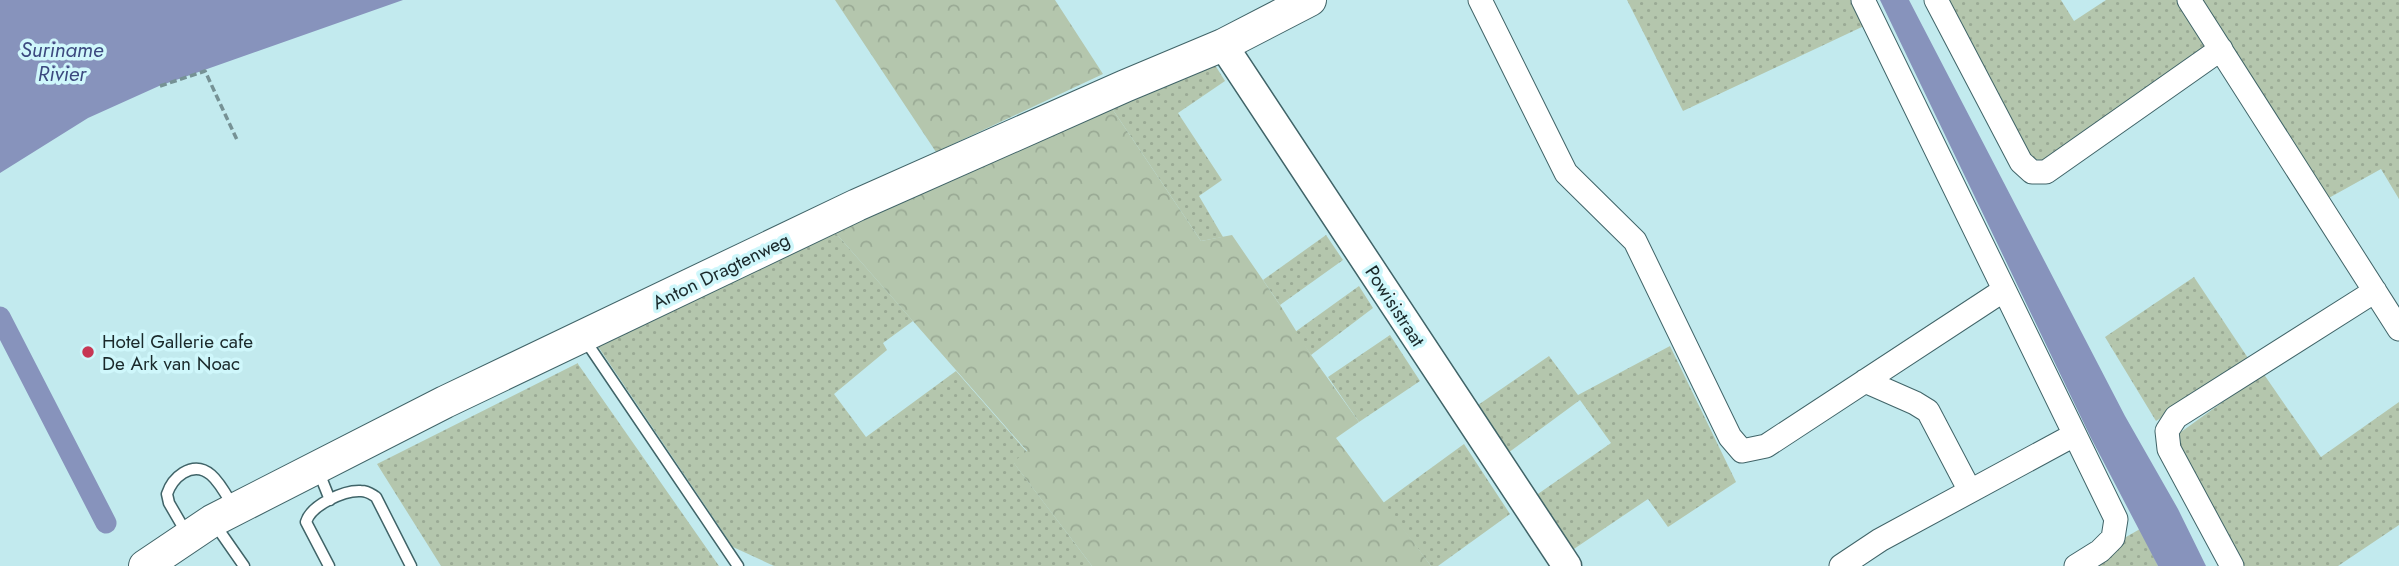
<svg xmlns="http://www.w3.org/2000/svg" width="2399" height="566" viewBox="0 0 2399 566" font-family="Jost,sans-serif">
  <style>
    .grass { fill: url(#grass-dots) }
    .forest { fill: url(#forest-crowns) }
    .water { fill: #8793bc }
    .lines { fill: none; stroke-linecap: round; stroke-linejoin: round }
    .canal { stroke: #8793bc; stroke-width: 21 }
    .service-casing { stroke: #406468; stroke-width: 13 }
    .minor-casing { stroke: #406468; stroke-width: 25 }
    .tertiary-casing { stroke: #406468; stroke-width: 31 }
    .secondary-casing { stroke: #406468; stroke-width: 34 }
    .path { stroke: #769295; stroke-width: 3.5; stroke-dasharray: 7 3.5; stroke-linecap: butt }
    .service { stroke: #fff; stroke-width: 10 }
    .minor { stroke: #fff; stroke-width: 23 }
    .tertiary { stroke: #fff; stroke-width: 28 }
    .secondary { stroke: #fff; stroke-width: 32 }
    .poi-dot { fill: #c73754; stroke: #cff7fb; stroke-width: 2.5 }
    .labels { text-anchor: middle; dominant-baseline: central; stroke-width: 7; stroke-linejoin: round; paint-order: stroke }
    .street-label { font-size: 19px; fill: #1a292b; stroke: #cff7fb }
    .poi-label { font-size: 19px; fill: #1a292b; stroke: #cff7fb; text-anchor: start }
    .water-label { font-size: 21px; font-style: italic; fill: #3c497f; stroke: #cff7fb }
  </style>
  <defs>
    <pattern id="grass-dots" width="8" height="8" patternUnits="userSpaceOnUse" patternTransform="scale(1.75)"><rect width="8" height="8" fill="#b4c6ad"/><path d="M2 2h.1M6 6h.1" fill="none" stroke="#9aaa95" stroke-width="1.8" stroke-linecap="round"/></pattern>
    <pattern id="forest-crowns" width="20" height="18" patternUnits="userSpaceOnUse" patternTransform="scale(1.75)"><rect width="20" height="18" fill="#b4c6ad"/><path d="M2 6a3 3 0 1 1 6 0M12 15a3 3 0 1 1 6 0" fill="none" stroke="#9aaa95"/></pattern>
  </defs>
  <rect width="100%" height="100%" fill="#c2eaee"/>
  <!-- grass -->
  <path class="grass" d="M1627,0h225l12,26 -181,85z
    M1945,0h116l13,21 32,-21h75l24,44 -6,14 -151,103 -15,-2 -12,-11z
    M2201,0h198v199l-18,-30 -54,30z
    M1215,65l10,16 -47,32 44,67 -23,16 24,41 -22,4 -92,-137z
    M833,230l80,91 -30,22 4,7 -53,44 32,43 90,-66 71,81 -13,11 78,103h-318l-41,-19 -138,-205z
    M1326,235l17,25 -63,45 -17,-25z
    M2194,277l56,84 -94,60 -51,-84z
    M1359,286l14,22 -62,47 -16,-23z
    M1390,335l30,46 -61,41 -31,-45z
    M1670,346l66,136 -68,45 -20,-28 -86,58 -37,-54 86,-60 -31,-43 -83,61 -32,-47 84,-58 29,39z
    M578,363v1l141,202h-278l-64,-102z
    M2263,373l58,84 78,-55v123l-61,41h-99l-65,-129z
    M1464,444l46,70 -72,52h-7l-48,-63z
    M2140,529l18,37h-68l29,-25z"/>
  <!-- forest -->
  <path class="forest" d="M835,0h220l48,74 -167,78z
    M1109,104l92,137 31,-6 48,70 31,50 48,67 -23,16 95,128h-339l-79,-104 14,-11 -194,-221z"/>
  <!-- water -->
  <path class="water" d="M0,0h403l-244,86 -71,32 -88,55z
    M1880,0h29l216,416 53,93 28,57h-48l-67,-128z"/>
  <g class="lines">
    <!-- canal -->
    <path class="canal" d="M0,317l106,206"/>
    <!-- service casing -->
    <g class="service-casing">
      <path id="service" d="M585,340l153,226
        M318,470l12,30
        M214,523l30,43
        M187,534l-18,-31 -2,-9c3,-9 8,-16 16,-21 26,-16 40,17 51,35
        M329,566l-23,-44c5,-17 38,-32 55,-31 7,0 10,3 15,6l35,69"/>
    </g>
    <!-- minor casing -->
    <g class="minor-casing">
      <path id="minor" d="M1480,0l86,173 69,68 95,196 12,14 24,-5 238,-156
        M1863,0l253,519 -3,19 -13,13 -24,15
        M1936,0l85,162 11,10h14l175,-123
        M2189,0l210,329
        M1865,381l50,22 13,8 42,80
        M1841,566l39,-26 194,-105
        M2232,566l-63,-117 -2,-18 9,-14 199,-126"/>
    </g>
    <!-- tertiary casing -->
    <g class="tertiary-casing">
      <path id="tertiary" d="M1223,45l344,521"/>
    </g>
    <!-- secondary casing -->
    <g class="secondary-casing">
      <path id="secondary" d="M145,566l67,-45 233,-119 412,-197 268,-119 98,-41 87,-45"/>
    </g>
    <!-- path -->
    <path class="path" d="M160,86l45,-15 33,71"/>
    <!-- service -->
    <use href="#service" class="service"/>
    <!-- minor -->
    <use href="#minor" class="minor"/>
    <!-- tertiary -->
    <use href="#tertiary" class="tertiary"/>
    <!-- secondary -->
    <use href="#secondary" class="secondary"/>
  </g>
  <!-- markers -->
  <circle class="poi-dot" cx="88" cy="352" r="7"/>
  <g class="labels">
    <!-- street labels -->
    <g class="street-label">
      <text transform="translate(721 271) rotate(-26)">Anton Dragtenweg</text>
      <text transform="translate(1395 306) rotate(57)">Powisistraat</text>
    </g>
    <!-- poi labels -->
    <g class="poi-label">
      <text x="102" y="341">Hotel Gallerie cafe<tspan x="102" dy="22">De Ark van Noac</tspan></text>
    </g>
    <!-- water labels -->
    <g class="water-label">
      <text x="62" y="50">Suriname<tspan x="62" dy="24">Rivier</tspan></text>
    </g>
  </g>
</svg>
